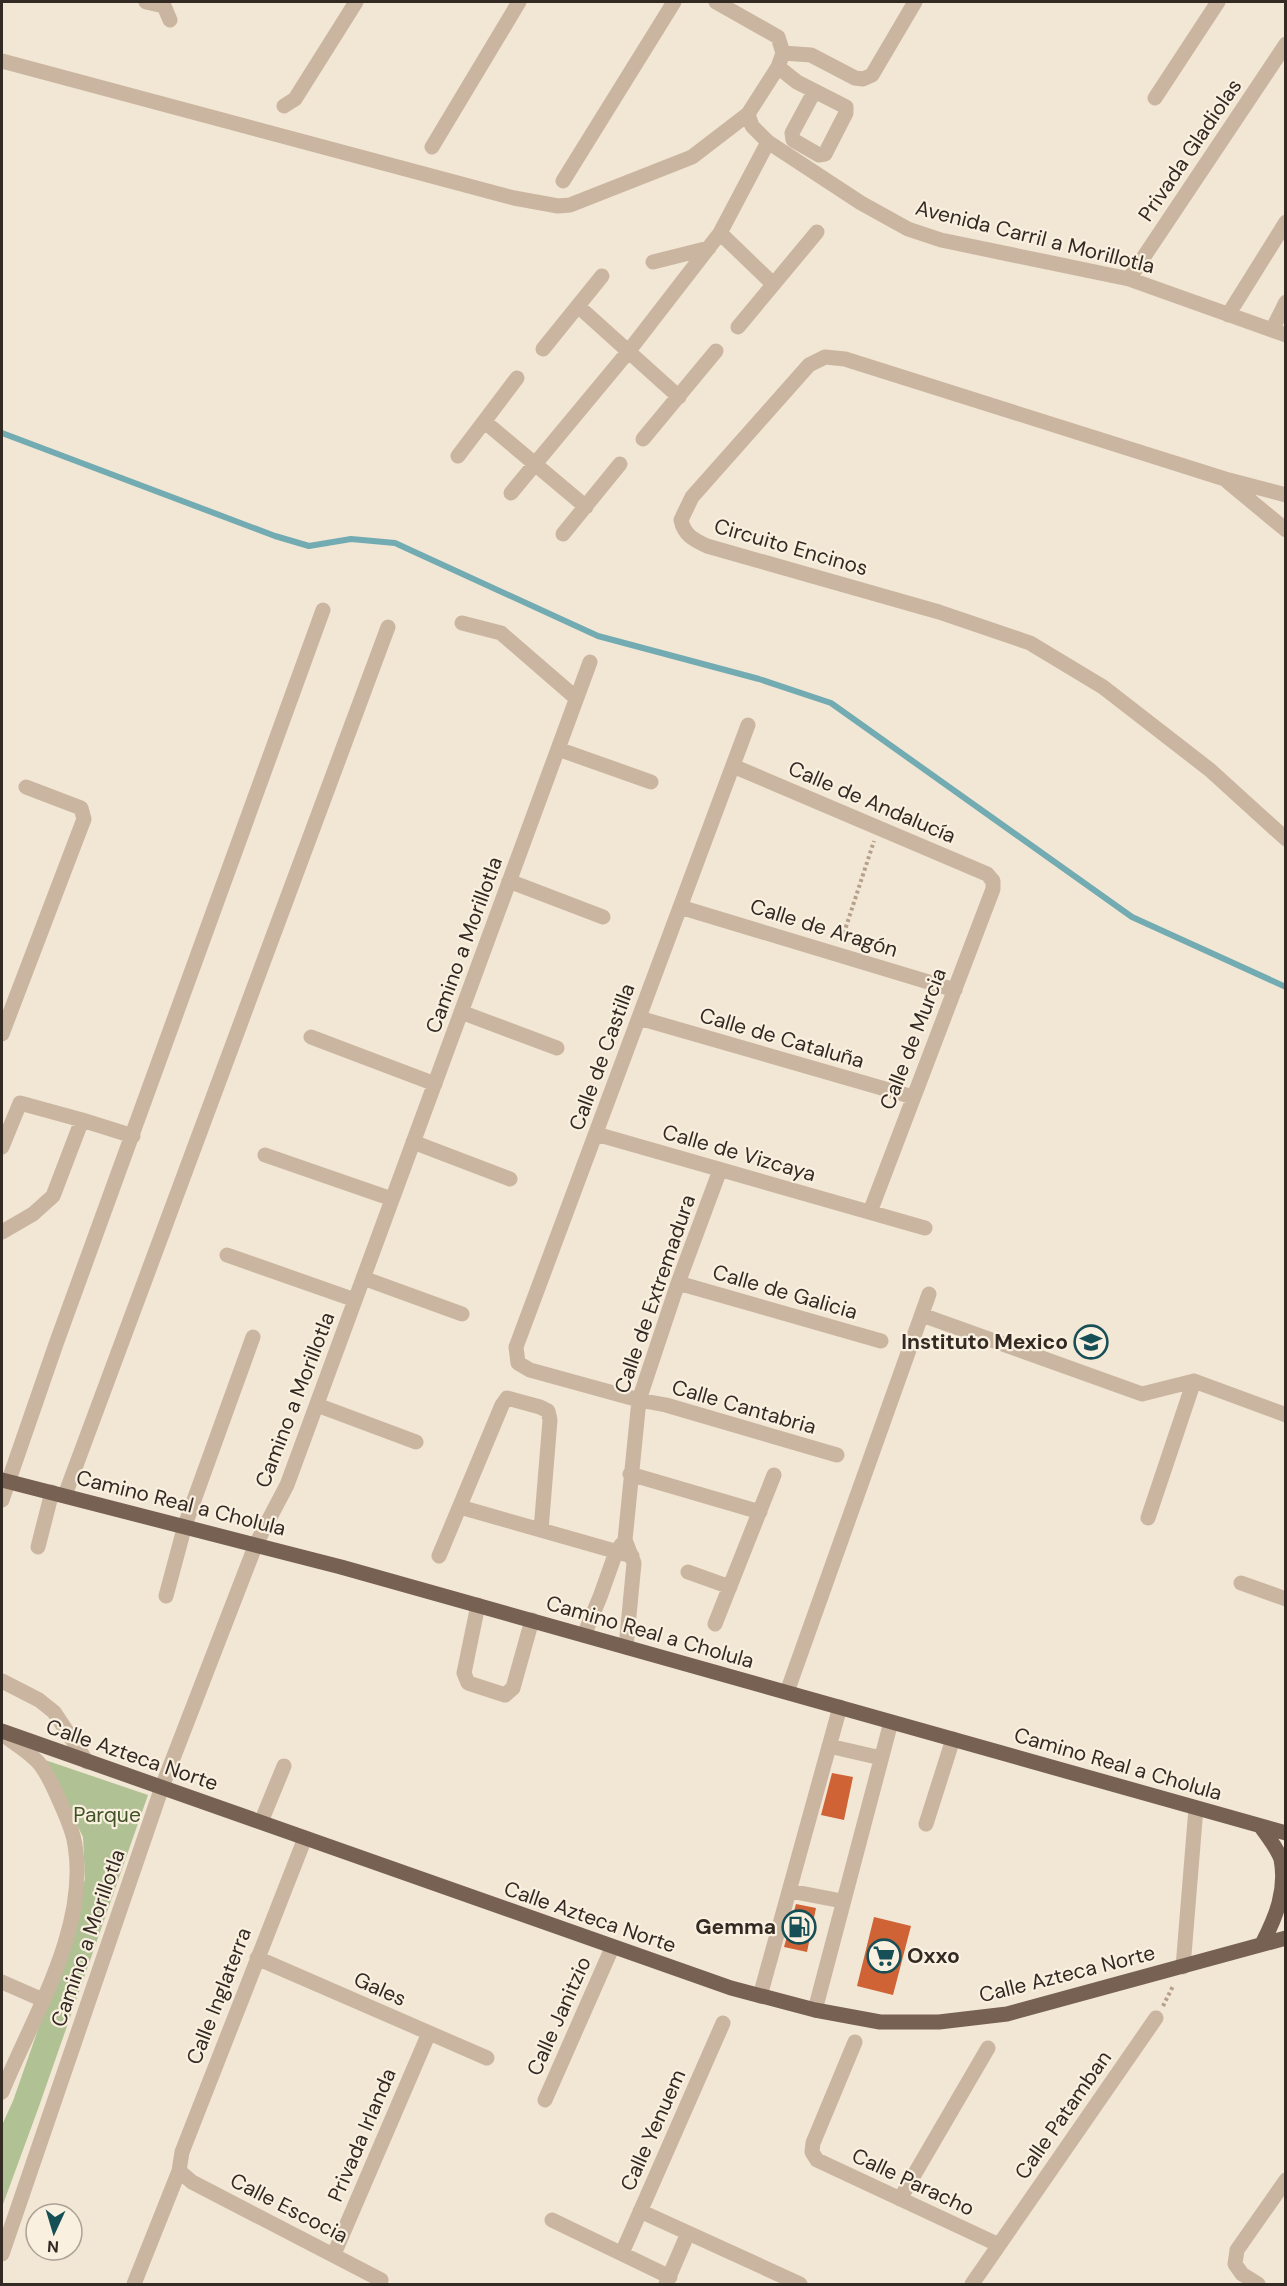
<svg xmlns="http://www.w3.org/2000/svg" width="1287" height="2286" viewBox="0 0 1287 2286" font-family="'DM Sans',sans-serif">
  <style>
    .green { fill: #b0c194 }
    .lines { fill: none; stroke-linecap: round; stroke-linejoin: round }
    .stream { stroke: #72abb1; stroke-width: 6 }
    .building { fill: #cf6336 }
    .path { stroke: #b6a08a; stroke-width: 4; stroke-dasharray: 3 3; stroke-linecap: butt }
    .minor { stroke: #cab6a0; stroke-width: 15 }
    .major { stroke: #776153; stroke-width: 15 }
    .labels { text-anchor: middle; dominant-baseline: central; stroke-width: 4.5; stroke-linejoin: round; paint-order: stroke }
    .street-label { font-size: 21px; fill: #342a24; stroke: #faf0e0 }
    .poi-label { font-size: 21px; font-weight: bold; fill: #342a24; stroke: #faf0e0; text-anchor: end }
    .park-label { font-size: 21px; fill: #405326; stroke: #faf0e0 }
  </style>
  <rect width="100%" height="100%" fill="#f2e6d4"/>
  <!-- green -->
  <path class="green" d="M45,1760l103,35 -110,314 -36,98v-82l11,-24 54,-154 18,-68 -2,-42z"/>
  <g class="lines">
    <!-- stream -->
    <path class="stream" d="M2,433l273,103 34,10 42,-7 44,4 203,93 161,43 72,24 301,214 154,70"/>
  </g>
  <!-- building -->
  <path class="building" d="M832,1773l21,4 -9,43 -23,-5z
    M796,1904l20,4 -9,44 -23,-5z
    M874,1917l37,9 -18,69 -36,-9z"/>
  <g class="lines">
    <!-- path -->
    <path class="path" d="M842,939l32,-98
      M1163,2006l10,-20"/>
    <!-- minor -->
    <path class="minor" d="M146,2l18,4
      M164,6l6,14
      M783,53l28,2 44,23 8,1 9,-4 43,-73
      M2,61l512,137 44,8 12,-1 122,-48 56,-43 30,-47 5,-14 -5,-16 -62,-35
      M778,67l19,15 49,25v6l-21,41 -6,1 -26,-15 -1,-7 22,-41
      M1155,98l63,-96
      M284,106l11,-7 61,-97
      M748,114l4,12 16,16 93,61 47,26 33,11 188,39 157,56
      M432,147l87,-145
      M563,181l111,-179
      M720,233l53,51
      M653,262l56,-14
      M1129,279l157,-235
      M579,307l100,90
      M1228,315l58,-93
      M738,327l79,-95
      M1272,330l14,-28
      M543,349l59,-73
      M485,422l101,85
      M643,439l73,-88
      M458,456l59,-78
      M1228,482l58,48
      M511,493l117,-141 92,-119 48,-91
      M1286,495l-61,-16 -380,-120 -20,-2 -16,8 -117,132 -11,23c3,15 13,20 26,26l232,66 91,31 73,44 107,83 76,69
      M563,534l57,-70
      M462,623l39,10 75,65
      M748,725l-232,622 2,16 12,7 109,30 27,5 171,50
      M558,749l93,33
      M733,766l254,108 6,7v8l-123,323
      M509,881l94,36
      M680,907l275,83
      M461,1012l96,36
      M639,1018l274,79
      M2,1034l82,-215 -3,-11 -55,-21
      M311,1037l124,47
      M82,1120l51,16
      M596,1134l329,94
      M413,1142l97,37
      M2,1147l18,-44 62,17 -29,76 -20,18 -31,18
      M265,1155l127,44
      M227,1255l128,45
      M363,1278l99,36
      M678,1283l203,58
      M922,1315l220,79 52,-13 92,34
      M317,1405l99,37
      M630,1474l130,38
      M65,1495l323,-868
      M2,1500l54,-156 267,-734
      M460,1507l172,49
      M1148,1518l46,-137
      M38,1547l14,-55
      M439,1556l63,-151 5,-7 33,9 8,4 2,9 -9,110
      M688,1572l42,15
      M1241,1583l45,16
      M166,1596l19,-71 68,-188
      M478,1605l-14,68 4,10 37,12 8,-7 19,-68
      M715,1624l59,-149
      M584,1635l16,-38 16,-45 5,-7
      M626,1647l8,-84 -9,-23 14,-140 39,-117 42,-113
      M2,1681l37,19 15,12 33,50
      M787,1692l142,-398
      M2,1734c12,9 26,17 36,28 10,11 16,27 22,40 6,14 13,28 15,43 14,83 -43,173 -73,247
      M829,1746l52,12
      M261,1822l23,-56
      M926,1824l27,-85
      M790,1891l52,10
      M257,1958l230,100
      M1183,1967l13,-159
      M2,1982l41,18
      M760,1996l80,-289
      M815,2010l76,-288
      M855,2042l-42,101 -1,9 5,8 182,85
      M545,2100l67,-152
      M179,2171l13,11 189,98
      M900,2199l88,-151
      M640,2211l160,73
      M552,2220l118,57
      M622,2253l101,-230
      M2,2254l160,-467 94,-243 31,-59 303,-823
      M334,2254l95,-221
      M134,2284l45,-113 3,-19 123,-314
      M666,2284l22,-51
      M972,2284l184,-266
      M1258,2284l-16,-10 -7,-10 2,-14 49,-70"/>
    <!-- major -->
    <path class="major" d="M2,1480l339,87 945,266
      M2,1731l729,257 84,22 65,12h59l68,-8 279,-76
      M1261,1827c7,10 16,21 20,32 6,31 -5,58 -19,85"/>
  </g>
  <!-- icons -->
  <defs>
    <g id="school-ring" transform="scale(1.725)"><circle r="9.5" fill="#faf0e0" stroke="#174f57" stroke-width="1.5"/><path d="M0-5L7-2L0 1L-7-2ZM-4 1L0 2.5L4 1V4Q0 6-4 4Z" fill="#174f57"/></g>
    <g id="fuel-ring" transform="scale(1.725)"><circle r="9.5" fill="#faf0e0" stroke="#174f57" stroke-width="1.5"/><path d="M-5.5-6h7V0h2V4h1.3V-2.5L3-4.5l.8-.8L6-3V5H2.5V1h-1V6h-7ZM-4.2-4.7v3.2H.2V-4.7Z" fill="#174f57"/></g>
    <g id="supermarket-ring" transform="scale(1.725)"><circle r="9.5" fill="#faf0e0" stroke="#174f57" stroke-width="1.5"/><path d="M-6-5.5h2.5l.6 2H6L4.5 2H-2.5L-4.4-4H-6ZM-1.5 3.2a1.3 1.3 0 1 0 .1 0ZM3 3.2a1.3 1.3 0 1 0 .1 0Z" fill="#174f57"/></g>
  </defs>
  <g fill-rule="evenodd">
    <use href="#school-ring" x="1091" y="1342"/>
    <use href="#fuel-ring" x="799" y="1927"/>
    <use href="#supermarket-ring" x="884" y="1956"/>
  </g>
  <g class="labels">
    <!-- street labels -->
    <g class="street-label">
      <text transform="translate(1190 150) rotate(-56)">Privada Gladiolas</text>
      <text transform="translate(1035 237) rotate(14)">Avenida Carril a Morillotla</text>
      <text transform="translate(791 547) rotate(16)">Circuito Encinos</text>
      <text transform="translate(872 802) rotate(23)">Calle de Andalucía</text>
      <text transform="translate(824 928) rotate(17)">Calle de Aragón</text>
      <text transform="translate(464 945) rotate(-70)">Camino a Morillotla</text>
      <text transform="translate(782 1038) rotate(16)">Calle de Cataluña</text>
      <text transform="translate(913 1039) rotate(-69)">Calle de Murcia</text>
      <text transform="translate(602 1057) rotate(-70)">Calle de Castilla</text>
      <text transform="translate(739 1153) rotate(16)">Calle de Vizcaya</text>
      <text transform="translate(785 1292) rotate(16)">Calle de Galicia</text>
      <text transform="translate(655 1294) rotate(-71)">Calle de Extremadura</text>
      <text transform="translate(295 1400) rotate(-69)">Camino a Morillotla</text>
      <text transform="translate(744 1407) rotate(16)">Calle Cantabria</text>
      <text transform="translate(181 1503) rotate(14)">Camino Real a Cholula</text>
      <text transform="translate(650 1632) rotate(16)">Camino Real a Cholula</text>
      <text transform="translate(132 1755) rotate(19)">Calle Azteca Norte</text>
      <text transform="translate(1118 1764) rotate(16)">Camino Real a Cholula</text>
      <text transform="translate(590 1917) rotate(19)">Calle Azteca Norte</text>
      <text transform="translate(88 1938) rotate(-71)">Camino a Morillotla</text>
      <text transform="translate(1067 1974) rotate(-14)">Calle Azteca Norte</text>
      <text transform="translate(380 1989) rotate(24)">Gales</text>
      <text transform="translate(219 1996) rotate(-69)">Calle Inglaterra</text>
      <text transform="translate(559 2016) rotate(-66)">Calle Janitzio</text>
      <text transform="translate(1063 2115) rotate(-55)">Calle Patamban</text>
      <text transform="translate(653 2130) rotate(-66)">Calle Yenuem</text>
      <text transform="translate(362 2135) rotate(-67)">Privada Irlanda</text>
      <text transform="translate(913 2182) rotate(25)">Calle Paracho</text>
      <text transform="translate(289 2208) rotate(27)">Calle Escocia</text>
    </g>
    <!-- poi labels -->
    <g class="poi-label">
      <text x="1068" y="1342">Instituto Mexico</text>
      <text x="776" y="1927">Gemma</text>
      <text x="907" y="1956" text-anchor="start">Oxxo</text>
    </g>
    <!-- park labels -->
    <g class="park-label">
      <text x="107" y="1815">Parque</text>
    </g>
  </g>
  <!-- border -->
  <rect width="1287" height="2286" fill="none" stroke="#342a24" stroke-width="6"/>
  <!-- north arrow -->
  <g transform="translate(54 2232) rotate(184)"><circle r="28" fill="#faf0e0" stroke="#aba195" stroke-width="1.5"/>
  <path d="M0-4.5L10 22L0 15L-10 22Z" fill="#174f57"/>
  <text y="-9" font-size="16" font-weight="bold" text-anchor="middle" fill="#342a24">N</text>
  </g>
</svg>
